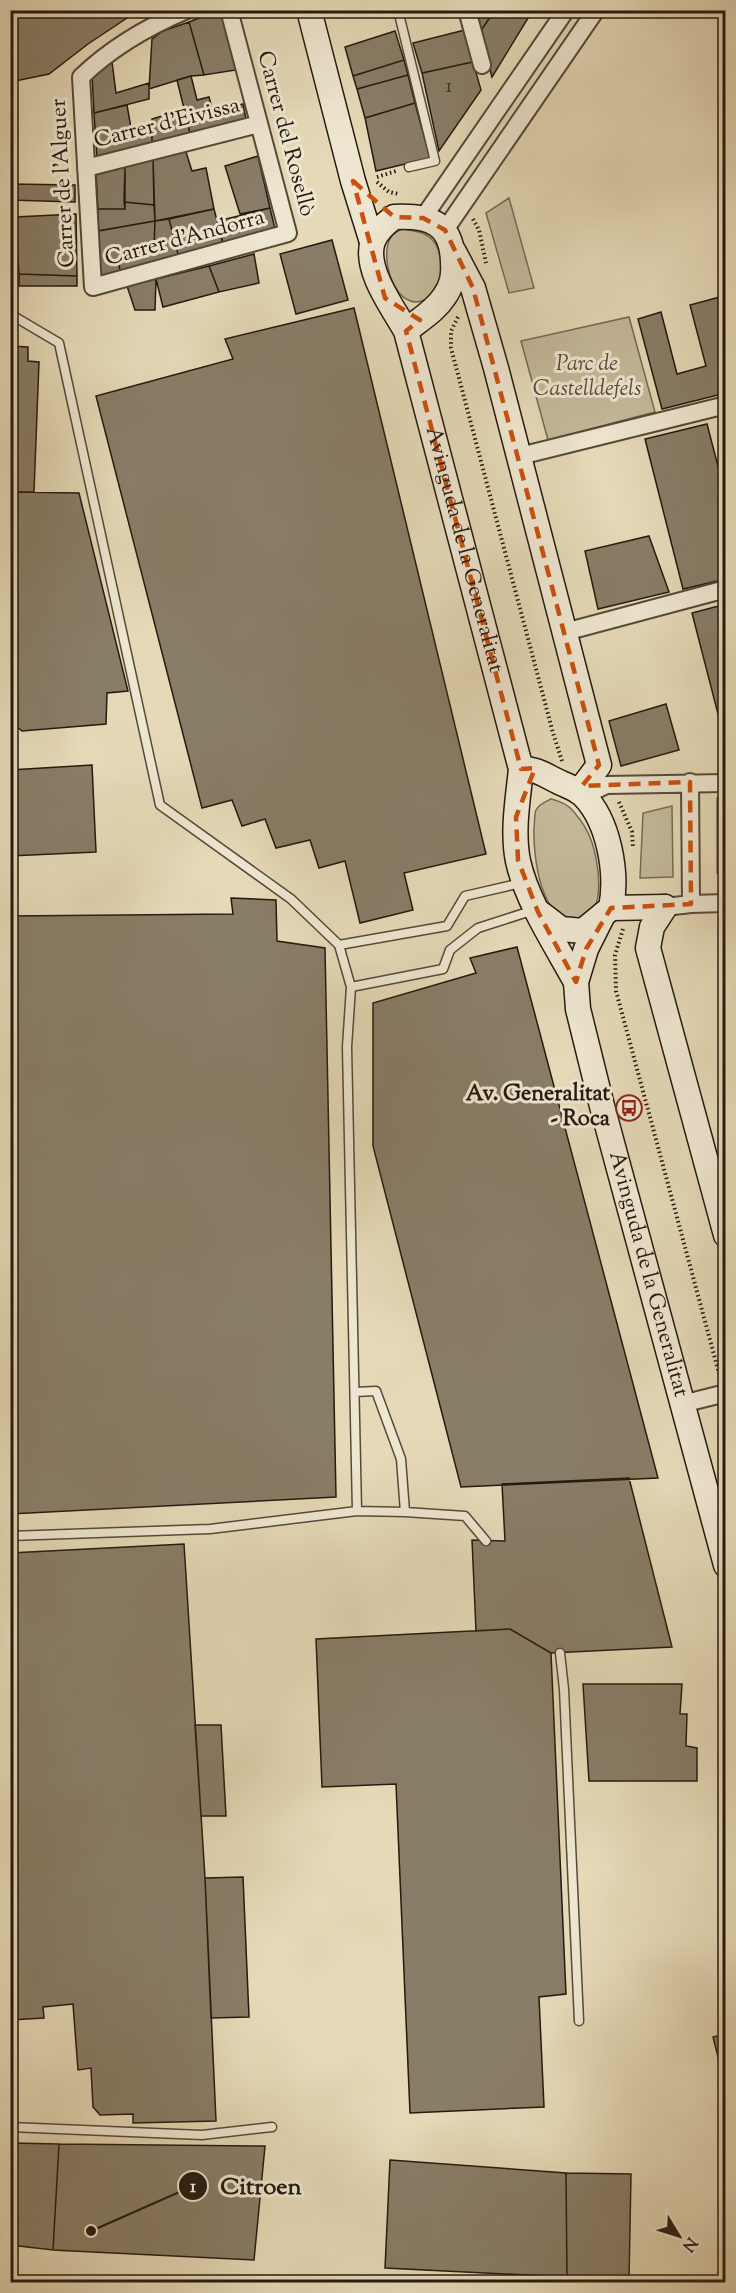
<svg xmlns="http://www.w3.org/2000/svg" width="736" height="2293" viewBox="0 0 736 2293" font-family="'Sorts Mill Goudy',serif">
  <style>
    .green { fill: #c4b99b; stroke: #746a56; stroke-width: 1.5 }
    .building { fill: #887d67; stroke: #241a10; stroke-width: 1.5 }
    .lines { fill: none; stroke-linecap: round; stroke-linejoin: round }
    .lane-casing { stroke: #544a3a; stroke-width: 11 }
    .street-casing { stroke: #544a3a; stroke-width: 20 }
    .secondary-casing { stroke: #241a10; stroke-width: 27 }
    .path { stroke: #241a10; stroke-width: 4; stroke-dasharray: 1.5 3; stroke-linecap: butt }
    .lane { stroke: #eee6d0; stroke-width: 8 }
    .street { stroke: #eee6d0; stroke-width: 16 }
    .secondary { stroke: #eee6d0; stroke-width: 24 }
    .marked { fill: none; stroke: #cb500d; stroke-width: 4.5; stroke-dasharray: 12 8; stroke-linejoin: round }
    .labels { text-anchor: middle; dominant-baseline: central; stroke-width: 6; stroke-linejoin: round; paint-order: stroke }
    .number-label { font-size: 20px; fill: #3d3326 }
    .street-label { font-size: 22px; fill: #241a10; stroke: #eee6d0 }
    .park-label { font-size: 22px; font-style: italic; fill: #544a3a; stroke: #eee6d0 }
    .poi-label { font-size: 22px; font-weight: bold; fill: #241a10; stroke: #eee6d0; text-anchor: end }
    .leader { fill: none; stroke: #241a10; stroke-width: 2 }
    .callout-dot { fill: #241a10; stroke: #eee6d0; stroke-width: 2 }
    .mark-label { font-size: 18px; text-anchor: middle; font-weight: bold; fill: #fff }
    .callout-label { font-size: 24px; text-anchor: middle; font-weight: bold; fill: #241a10; stroke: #eee6d0; stroke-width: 6; stroke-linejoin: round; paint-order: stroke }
  </style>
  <rect width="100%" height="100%" fill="#e5d9b7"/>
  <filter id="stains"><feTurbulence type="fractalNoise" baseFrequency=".00333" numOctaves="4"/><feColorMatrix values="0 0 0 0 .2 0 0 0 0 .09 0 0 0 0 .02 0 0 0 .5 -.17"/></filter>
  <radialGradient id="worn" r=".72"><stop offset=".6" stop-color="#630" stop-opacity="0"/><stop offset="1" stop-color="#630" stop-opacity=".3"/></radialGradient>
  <!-- green -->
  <path class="green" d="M509,198l25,90 -25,5 -23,-80z
    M402,229c9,1 18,2 26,7 19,14 19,54 -4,64 -28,13 -46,-43 -33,-63 2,-3 7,-6 11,-8z
    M629,317l26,95 -107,28 -27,-99z
    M717,798h8v76l-8,-1z
    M551,799c9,2 17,5 23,13 6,7 14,19 17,28 7,18 17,73 -10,79 -41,9 -48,-65 -47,-91 1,-6 0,-14 2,-18 3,-6 9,-8 15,-11z
    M672,806l1,71 -33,1 3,-65z"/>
  <!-- building -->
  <path class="building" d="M10,10h129l-51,34 -39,30 -39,8z
    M218,10h3l15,60 -32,5 -15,-53z
    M476,10h19l-15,22z
    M495,10h38l-41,67 -12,-45z
    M189,22l15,53 -13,1 -42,13 3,-50 11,-8z
    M465,30l8,32 -51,11 -9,-30z
    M395,31l9,29 -51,16 -8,-29z
    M404,60l4,15 -51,14 -4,-13z
    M112,62l4,31 33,-10v16l-55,14 -2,-39z
    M473,62l8,28 -42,61 -17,-78z
    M408,75l7,28 -50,15 -8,-29z
    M191,76l6,24 12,-3 4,15 30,-8 3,15 -56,14 -13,-53z
    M415,103l15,55 -54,13 -11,-53z
    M127,105l5,29 20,-5v16l-55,14 -3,-46z
    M184,109l6,24 -38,12v-26z
    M185,149l7,22 14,-3 8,41 -59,12 -2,-63z
    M258,156l12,52 -30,6 -15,-48z
    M153,158l1,47 -30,-3 1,-36z
    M125,166v43h-27l-2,-35z
    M10,184l65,1v17l-65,-2z
    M124,202l30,3 1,16 -57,10v-22h27z
    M270,208l6,25 -52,15 -6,-27z
    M214,209l10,39 -45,10 -10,-39z
    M76,214l1,62 -58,-2 -4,-57z
    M169,219l10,39 -59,18 -1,-17 35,-10 1,-28z
    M155,221l-1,28 -35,10 1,17 -22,4v-49z
    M332,240l16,60 -52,14 -16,-60z
    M254,254l5,29 -40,9 -10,-26z
    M209,266l10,26 -56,15 -7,-28z
    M19,274l58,2v10h-58z
    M156,279l-1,31h-20l-8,-24z
    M720,297l6,20v76l-64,16 -24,-90 23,-7 16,62 29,-8 -16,-61z
    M354,308l132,546 -82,19 9,37 -53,13 -15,-62 -26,7 -9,-28 -34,8 -11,-29 -23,7 -10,-26 -30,8 -106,-412 137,-37 -8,-20z
    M10,346l18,1v14l11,1 -5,130h-24z
    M707,424l19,73v82l-43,10 -38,-150z
    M10,492l69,1 49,198 -21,2 -1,31 -84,7 -12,-10z
    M649,536l20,56 -71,17 -13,-58z
    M726,604v141l-34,-132z
    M666,704l13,46 -58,16 -12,-45z
    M92,765l4,87 -86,4v-86z
    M231,898l45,2 1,41 48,7 11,549 -326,17v-598l223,-2z
    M517,947l141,531 -197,9 -88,-341v-143l103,-30 -6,-15z
    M629,1478l43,169 -121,6 -41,-24 -34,2 -4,-91 33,1 -3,-57z
    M184,1544l21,334 11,243 -83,2v-9l-33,1 -7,-8 -2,-39 -13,2 -5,-66 -30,3 1,11 -34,2v-467z
    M510,1629l41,24 15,341 -27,3 5,110 -134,6 -14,-329 -74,3 -6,-148z
    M583,1684h99l-2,30h7l-1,32 11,2v33h-108z
    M195,1725h26l5,91h-25z
    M243,1877l6,140 -38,1 -6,-140z
    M726,2034v54l-13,-51z
    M12,2143l47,1 -6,106 -43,-5z
    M59,2144l206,2 -11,114 -201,-10z
    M390,2160l176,13 1,104 -182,-9z
    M566,2173l65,1 -2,107 -62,-4z"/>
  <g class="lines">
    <!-- lane casing -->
    <g class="lane-casing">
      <path id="lane" d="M398,10l37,151 -26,6
        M10,314l49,29 101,462 131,94 48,46 12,42 -4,60 10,464
        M339,945l108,-19 18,-30 56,-13
        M351,987l92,-18 7,-19 28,-22 56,-18
        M355,1392l21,-1 25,68 4,53
        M10,1536l200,-7 147,-18 48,1 60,4 21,25
        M560,1653l4,36 15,332
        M10,2127l192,8 70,-8"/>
    </g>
    <!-- street casing -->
    <g class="street-casing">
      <path id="street" d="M187,10c-38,16 -76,38 -106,67l12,210 195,-54 -59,-223
        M467,10l15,55
        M86,168l173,-44
        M423,218l143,-208
        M445,230l151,-220
        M520,456l206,-51
        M565,632l161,-43
        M690,782l1,122
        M584,796l22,-11 120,-2
        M665,907l26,-3 35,-1
        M682,1404l44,-11"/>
    </g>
    <!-- secondary casing -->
    <g class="secondary-casing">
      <g id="secondary">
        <path d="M309,10l44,171 19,61"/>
        <path d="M454,252l19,36 23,80 103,397 -20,27"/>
        <path id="s1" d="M406,331c13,-11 29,-20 38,-34 8,-11 10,-21 9,-35 -1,-39 -23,-47 -59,-45 -8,6 -17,14 -21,24 -10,28 21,68 33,90l115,438c-3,30 -9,62 -3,92 9,41 38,84 58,121"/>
        <path d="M521,769c13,-1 22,5 34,11 9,5 21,8 28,15 26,26 35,78 28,113l-28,23 -22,-2 -21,-16"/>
        <path d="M665,907l-13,20 -4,21 78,287"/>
        <path d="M611,908l54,-1"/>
        <path id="s2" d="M603,915l-17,34 -10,33 2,27 24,97 124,459"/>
      </g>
    </g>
    <!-- path -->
    <path class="path" d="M377,177l19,-6
      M377,182l12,10 10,2
      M473,219l6,11 7,33
      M458,317l-7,14v17l102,385 9,28
      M619,802l13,30 1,16
      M623,929l-8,26 1,36 104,386"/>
    <!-- lane -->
    <use href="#lane" class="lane"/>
    <!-- street -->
    <use href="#street" class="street"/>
    <!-- secondary -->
    <use href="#secondary" class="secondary"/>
  </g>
  <!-- marked area -->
  <path class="marked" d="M353,181l41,36 29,1 22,12 28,58 126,477 -17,21 108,-4 1,122 -80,4 -25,41 -10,33 -38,-70 -20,-52 -2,-43 19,-49 -14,1 -115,-438 14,-11 -35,-22z"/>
  <!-- icons -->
  <defs>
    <g id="bus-ring" transform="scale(1.35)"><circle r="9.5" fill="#eee6d0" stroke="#8f2418" stroke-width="1.5"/><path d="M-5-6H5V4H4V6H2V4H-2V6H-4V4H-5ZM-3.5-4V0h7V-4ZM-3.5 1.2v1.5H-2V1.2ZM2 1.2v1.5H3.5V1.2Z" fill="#8f2418"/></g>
  </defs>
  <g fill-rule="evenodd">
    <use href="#bus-ring" x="629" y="1108"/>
  </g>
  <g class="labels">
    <!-- number labels -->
    <g class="number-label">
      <text x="449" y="87">1</text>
    </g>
    <!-- street labels -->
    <g class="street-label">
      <text transform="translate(167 124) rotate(-14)">Carrer d'Eivissa</text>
      <text transform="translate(285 134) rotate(75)">Carrer del Rosellò</text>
      <text transform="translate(64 183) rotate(-93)">Carrer de l'Alguer</text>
      <text transform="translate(185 239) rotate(-15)">Carrer d'Andorra</text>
      <text stroke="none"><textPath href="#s1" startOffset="532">Avinguda de la Generalitat</textPath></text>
      <text stroke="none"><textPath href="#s2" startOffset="374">Avinguda de la Generalitat</textPath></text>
    </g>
    <!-- park labels -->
    <g class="park-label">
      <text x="587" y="365">Parc de<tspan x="587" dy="25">Castelldefels</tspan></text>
    </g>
    <!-- poi labels -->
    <g class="poi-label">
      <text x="610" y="1095">Av. Generalitat<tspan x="610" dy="25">- Roca</tspan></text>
    </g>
  </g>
  <!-- callouts -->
  <path class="leader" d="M91 2231L193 2186"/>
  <g class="callout-dot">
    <circle cx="91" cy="2231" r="6"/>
    <circle cx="193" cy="2186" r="15"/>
  </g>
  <g class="mark-label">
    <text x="193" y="2192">1</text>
  </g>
  <g class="callout-label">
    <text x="261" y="2194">Citroen</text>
  </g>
  <!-- margin -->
  <rect width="736" height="2293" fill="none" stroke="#e5d9b7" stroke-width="36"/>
  <rect x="12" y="12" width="712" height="2269" fill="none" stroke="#241a10" stroke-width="3"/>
  <rect x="18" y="18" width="700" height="2257" fill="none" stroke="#241a10" stroke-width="1.5"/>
  <!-- north arrow -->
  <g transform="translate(679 2236) rotate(128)" stroke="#eee6d0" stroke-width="4.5" paint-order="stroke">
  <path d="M0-4.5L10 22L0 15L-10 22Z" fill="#241a10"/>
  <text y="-9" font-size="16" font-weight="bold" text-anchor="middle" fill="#241a10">N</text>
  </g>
  <rect width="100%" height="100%" filter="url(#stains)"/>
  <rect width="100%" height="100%" fill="url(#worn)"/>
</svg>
